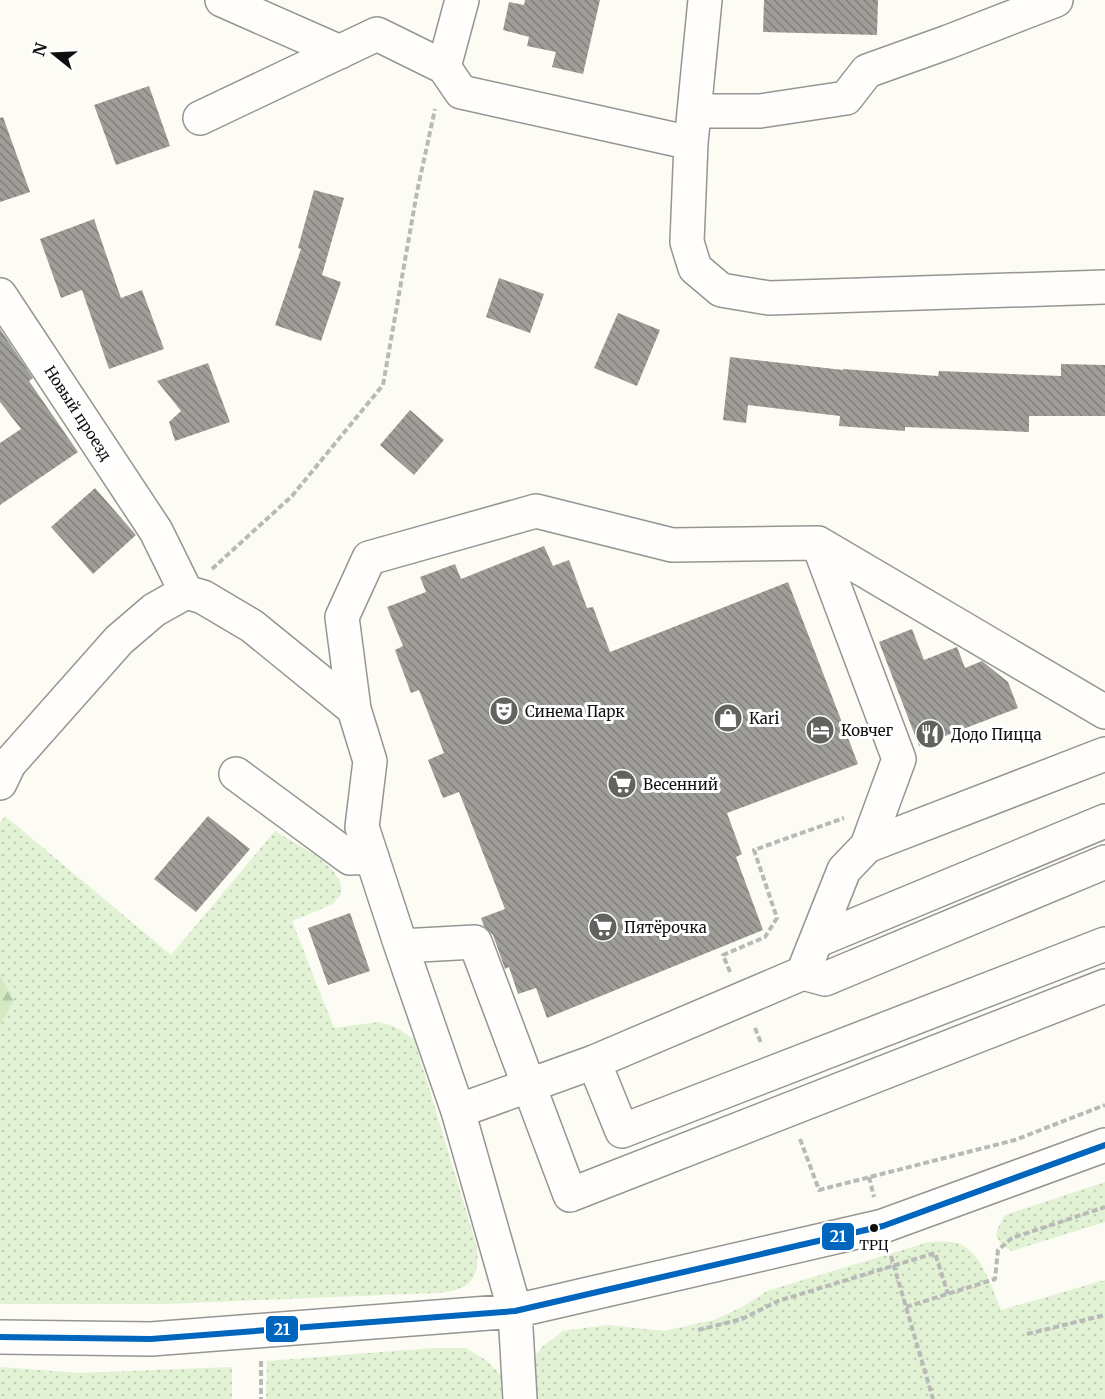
<svg xmlns="http://www.w3.org/2000/svg" width="1105" height="1399" viewBox="0 0 1105 1399" font-family="Merriweather,serif">
  <style>
    .grass { fill: url(#grass-dots) }
    .forest { fill: url(#forest-firs) }
    .building { fill: url(#building-back-hatch) }
    .lines { fill: none; stroke-linecap: round; stroke-linejoin: round }
    .minor-casing { stroke: #969592; stroke-width: 36 }
    .path { stroke: #b9b9b8; stroke-width: 4; stroke-dasharray: 6 3; stroke-linecap: butt }
    .minor { stroke: #fffefd; stroke-width: 33 }
    .bus-1-casing { stroke: #fff; stroke-width: 10 }
    .bus-1 { stroke: #0065bd; stroke-width: 6 }
    .bus-dot { fill: #0f0f0f; stroke: #fff; stroke-width: 2 }
    .labels { text-anchor: middle; dominant-baseline: central; stroke-width: 6; stroke-linejoin: round; paint-order: stroke }
    .bus-label { font-size: 14px; fill: #0f0f0f; stroke: #fff }
    .street-label { font-size: 15px; fill: #0f0f0f; stroke: #fff }
    .poi-label { font-size: 15px; fill: #0f0f0f; stroke: #fff; text-anchor: start }
    .line-badge { stroke: #fff; stroke-width: 2 }
    .badge-label { font-size: 16px; text-anchor: middle; font-weight: bold; fill: #fff }
  </style>
  <defs>
    <pattern id="grass-dots" width="8" height="8" patternUnits="userSpaceOnUse" patternTransform="scale(1.5)"><rect width="8" height="8" fill="#e2f2d4"/><path d="M2 2h.1M6 6h.1" fill="none" stroke="#c1ceb5" stroke-width="1.8" stroke-linecap="round"/></pattern>
    <pattern id="forest-firs" width="22" height="20" patternUnits="userSpaceOnUse" patternTransform="scale(1.5)"><rect width="22" height="20" fill="#d2e9c2"/><path d="M5 1l3.5 6h-7zM16 11l3.5 6h-7z" fill="#b3c7a6"/></pattern>
    <pattern id="building-back-hatch" width="6" height="6" patternUnits="userSpaceOnUse" patternTransform="scale(1.5)"><rect width="6" height="6" fill="#a09e99"/><path d="M-1 5l2 2M0 0l6 6M5-1l2 2" fill="none" stroke="#817f7b"/></pattern>
  </defs>
  <rect width="100%" height="100%" fill="#fcfbf4"/>
  <!-- grass -->
  <path class="grass" d="M5,816l166,139 104,-124c20,13 54,28 64,49 3,4 2,9 2,14l-8,10 -41,17 42,107 45,-6 17,5 18,12 63,208c6,51 -31,45 -68,47l-244,10h-165v-481z
    M1105,1182v40l-94,29 -9,-6 -6,-9 2,-8 7,-13z
    M929,1242c10,0 23,-2 33,3 20,10 31,45 39,65l104,-30v119h-577l2,-34 11,-17 22,-17 45,-6 56,6 50,-11 30,-14 23,-15z
    M433,1348h33l21,13 14,14 1,24h-236l1,-38z
    M0,1367l79,6 153,-6v32h-232z"/>
  <!-- forest -->
  <path class="forest" d="M0,976l14,24 -14,25z"/>
  <!-- building -->
  <path class="building" d="M525,0h75l-17,74 -31,-7 4,-15 -29,-6 2,-9 -26,-7 6,-28 15,3z
    M764,0h114l-1,35 -114,-3z
    M149,86l21,60 -54,19 -22,-60z
    M3,117l27,75 -30,10v-84z
    M314,190l30,8 -22,77 19,7 -20,59 -46,-16 26,-76 -3,-1z
    M94,219l27,79 21,-8 22,59 -55,20 -27,-79 -21,8 -21,-59z
    M499,278l45,16 -14,39 -44,-16z
    M618,313l42,17 -23,56 -43,-18z
    M0,329l33,49 -4,3 49,71 -78,53v-62l21,-14 -21,-27z
    M730,357l113,13v-1l95,7 1,-5 122,5v-12l44,1v51h-76v16l-124,-5v4l-66,-5 1,-10 -92,-11 -2,18 -23,-3z
    M208,363l22,59 -55,19 -6,-19 12,-11 -24,-30z
    M410,410l34,30 -30,35 -34,-30z
    M95,488l41,47 -43,39 -42,-47z
    M544,546l9,20 16,-6 18,48 6,-1 17,45 178,-70 70,182 -131,49 15,41 -6,3 27,73 -216,88 -11,-30 -18,6 -9,-27 -4,2 -12,-34 -9,-9 -3,-8 24,-9 -46,-117 -16,6 -15,-38 16,-7 -25,-63 -8,3 -16,-43 8,-4 -16,-39 39,-15 -6,-15 35,-13 6,15z
    M912,629l12,31 33,-13 8,21 17,-7 26,21 10,26 -99,38 -40,-104z
    M208,816l42,33 -54,63 -42,-33z
    M350,913l20,58 -42,14 -20,-57z"/>
  <g class="lines">
    <!-- minor casing -->
    <g class="minor-casing">
      <path id="minor" d="M222,0l118,52
        M462,0l-18,67 17,25 230,51
        M705,0l-14,143 -4,99 8,26 26,22 48,8 336,-11
        M694,111h66l86,-13 21,-27 81,-29 108,-42
        M200,118l177,-84 67,33
        M0,295l156,236 30,61 17,5 49,29 102,83 16,52 -8,66 39,119 57,165 57,200 5,88
        M818,543l81,216 -32,87
        M354,709l-12,-92 27,-59 167,-47 136,34 146,-2 287,169
        M236,774l114,84 22,-1
        M0,783l9,-19 110,-124 35,-30 32,-18
        M816,941l289,-120
        M401,946l74,-4 95,253 535,-209
        M803,973l22,6 280,-117
        M594,1062l28,69 483,-187
        M458,1111l136,-49 209,-89 41,-103 23,-24 238,-92
        M0,1337l151,2 364,-28 368,-85 222,-81"/>
    </g>
    <!-- path -->
    <path class="path" d="M212,569l80,-73 91,-111 34,-193 18,-83
      M730,972l-7,-17 42,-18 12,-19 -23,-68 90,-32
      M755,1028l6,15
      M800,1139l19,51 196,-50 90,-35
      M869,1177l5,20
      M891,1256l42,143
      M906,1307l89,-28 3,-29 14,-12 93,-31
      M698,1330l44,-11 36,-18 157,-48 13,41
      M1027,1334l78,-19
      M261,1361v38"/>
    <!-- minor -->
    <use href="#minor" class="minor"/>
    <!-- bus-1 casing -->
    <g class="bus-1-casing">
      <path id="bus-1" d="M0,1337l151,2 364,-28 368,-85 222,-81"/>
    </g>
    <!-- bus-1 -->
    <use href="#bus-1" class="bus-1"/>
  </g>
  <!-- icons -->
  <defs>
    <g id="theatre-disc" transform="scale(1.5)"><circle r="9.5" fill="#62625f" stroke="#fff"/><path d="M-5-5.5Q0-4 5-5.5V0Q5 5 0 6Q-5 5-5 0ZM-3.3-2.5H-1v1.5H-3.3ZM1-2.5H3.3v1.5H1ZM-2.8 1Q0 5.5 2.8 1Z" fill="#fff"/></g>
    <g id="shop-disc" transform="scale(1.5)"><circle r="9.5" fill="#62625f" stroke="#fff"/><path d="M-5-2.5h2.3a2.7 3.5 0 0 1 5.4 0H5L5.5 6h-11ZM-1.5-2.5h3a1.5 2.3 0 0 0-3 0Z" fill="#fff"/></g>
    <g id="hotel-disc" transform="scale(1.5)"><circle r="9.5" fill="#62625f" stroke="#fff"/><path d="M-6-4.5h1.5V1H6V5H4.5V3h-9V5H-6ZM-4 0a1.8 1.8 0 1 1 3.6 0ZM.5 0V-2.5h3Q6-2.5 6 0Z" fill="#fff"/></g>
    <g id="restaurant-disc" transform="scale(1.5)"><circle r="9.5" fill="#62625f" stroke="#fff"/><path d="M-5-6h1v4h1v-4h1v4h1v-4h1v5L-1.5 .5V6h-2V.5L-5-1ZM5-6V6H3V1.5H1.5Q1.5-4 5-6Z" fill="#fff"/></g>
    <g id="supermarket-disc" transform="scale(1.5)"><circle r="9.5" fill="#62625f" stroke="#fff"/><path d="M-6-5.5h2.5l.6 2H6L4.5 2H-2.5L-4.4-4H-6ZM-1.5 3.2a1.3 1.3 0 1 0 .1 0ZM3 3.2a1.3 1.3 0 1 0 .1 0Z" fill="#fff"/></g>
  </defs>
  <g fill-rule="evenodd">
    <use href="#theatre-disc" x="504" y="711"/>
    <use href="#shop-disc" x="728" y="718"/>
    <use href="#hotel-disc" x="820" y="730"/>
    <use href="#restaurant-disc" x="930" y="734"/>
    <use href="#supermarket-disc" x="622" y="784"/>
    <use href="#supermarket-disc" x="603" y="927"/>
  </g>
  <!-- markers -->
  <circle class="bus-dot" cx="874" cy="1228" r="5"/>
  <g class="labels">
    <!-- bus labels -->
    <g class="bus-label">
      <text x="874" y="1245">ТРЦ</text>
    </g>
    <!-- street labels -->
    <g class="street-label">
      <text transform="translate(78 413) rotate(57)">Новый проезд</text>
    </g>
    <!-- poi labels -->
    <g class="poi-label">
      <text x="525" y="711">Синема Парк</text>
      <text x="749" y="718">Kari</text>
      <text x="841" y="730">Ковчег</text>
      <text x="951" y="734">Додо Пицца</text>
      <text x="643" y="784">Весенний</text>
      <text x="624" y="927">Пятёрочка</text>
    </g>
  </g>
  <g class="line-badge">
    <rect x="821" y="1222" width="34" height="29" rx="6" fill="#0065bd"/>
    <rect x="265" y="1315" width="34" height="28" rx="6" fill="#0065bd"/>
  </g>
  <g class="badge-label">
    <text x="838" y="1242">21</text>
    <text x="282" y="1335">21</text>
  </g>
  <!-- north arrow -->
  <g transform="translate(54 54) rotate(288)" stroke="#ffffff" stroke-width="4.5" paint-order="stroke">
  <path d="M0-4.5L10 22L0 15L-10 22Z" fill="#0f0f0f"/>
  <text y="-9" font-size="16" font-weight="bold" text-anchor="middle" fill="#0f0f0f">N</text>
  </g>
</svg>
